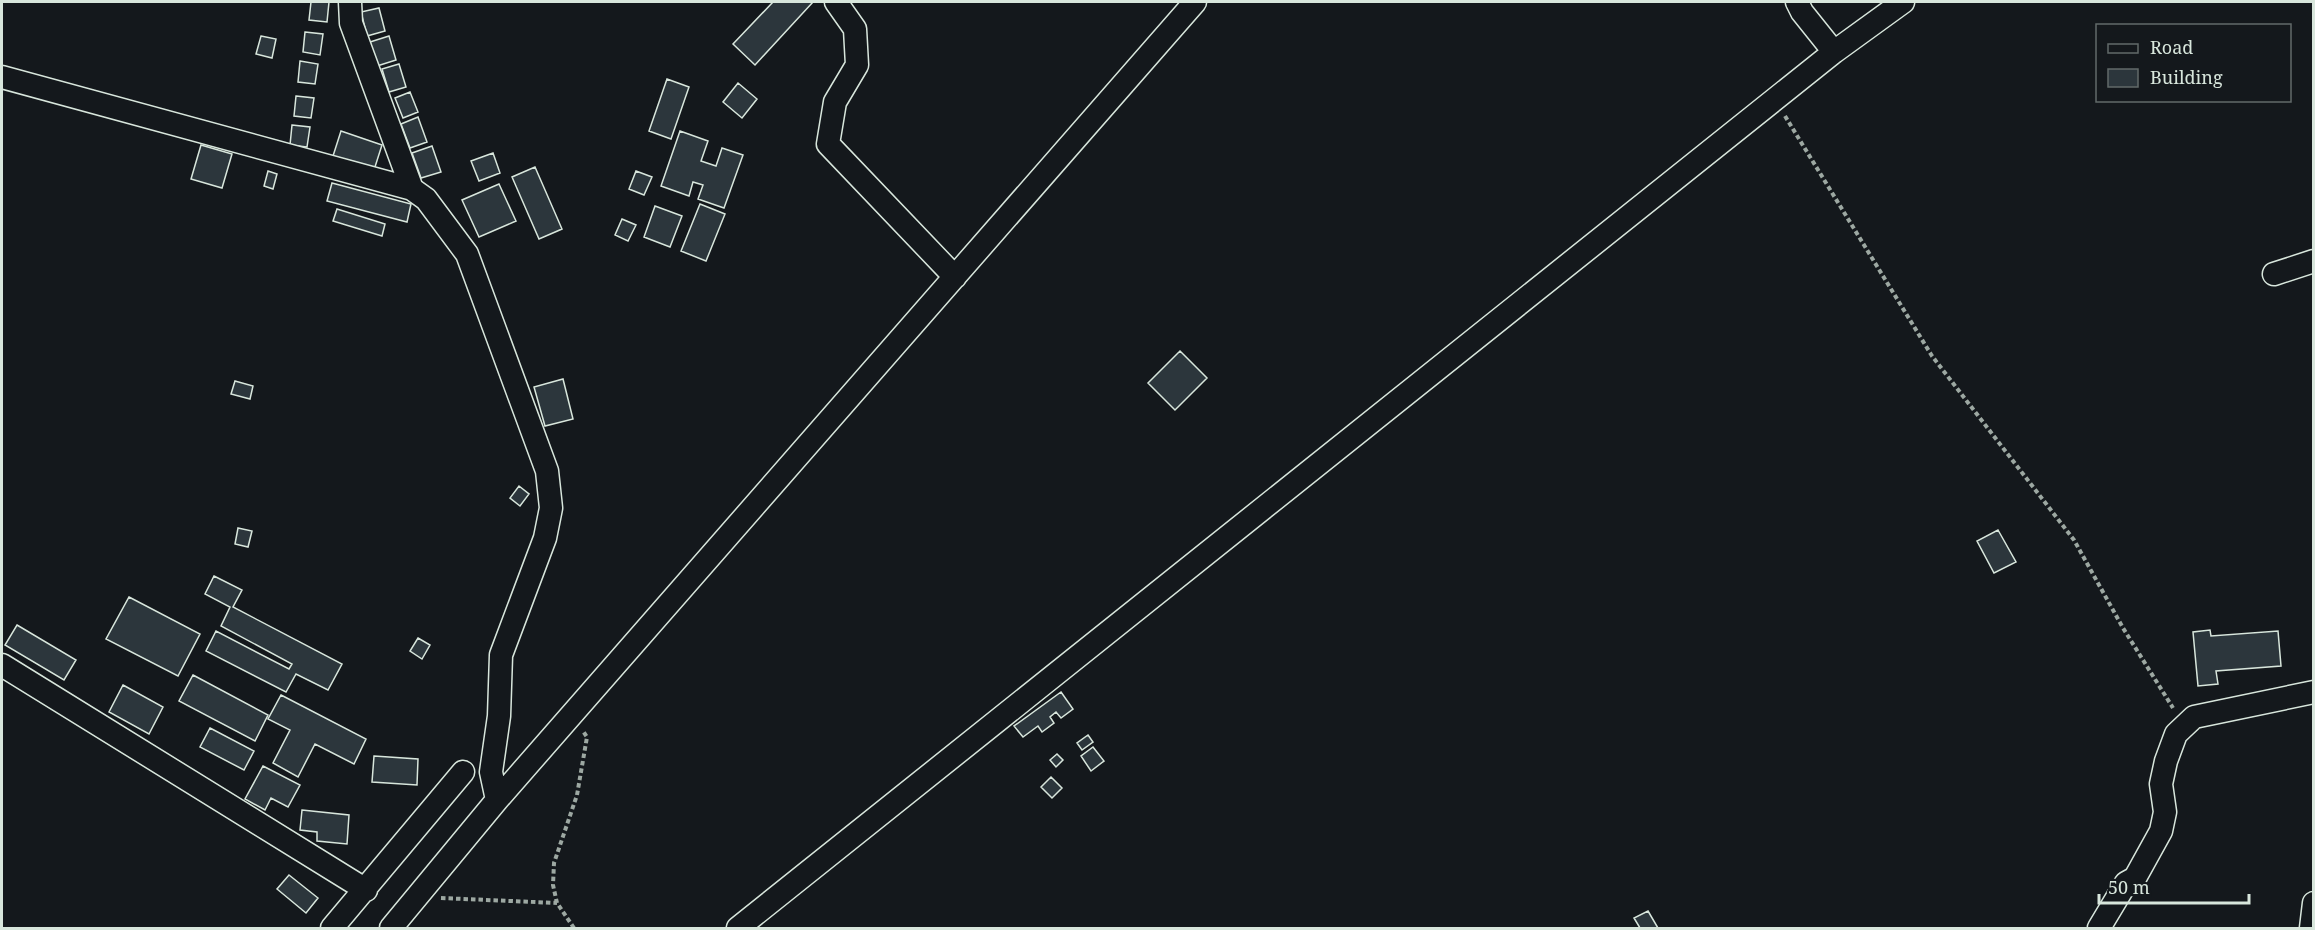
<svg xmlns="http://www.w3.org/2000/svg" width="2315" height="930" viewBox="0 0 2315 930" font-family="'Noto Serif',serif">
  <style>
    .building { fill: #2c363c; stroke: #d8e6dc; stroke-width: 1.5 }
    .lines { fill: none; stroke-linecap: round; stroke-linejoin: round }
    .minor-casing { stroke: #d8e6dc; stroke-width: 25 }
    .path { stroke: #9da8a2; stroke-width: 4; stroke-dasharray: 4.5 3; stroke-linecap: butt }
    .minor { stroke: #14181c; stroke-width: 22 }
  </style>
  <rect width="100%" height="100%" fill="#14181c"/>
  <!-- building -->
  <path class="building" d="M311,2h18l-2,20 -18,-2z
    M773,2h40l-58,63 -22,-21z
    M379,8l6,23 -18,5 -6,-24z
    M305,32l18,2 -3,21 -17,-3z
    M261,36l15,3 -4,19 -16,-4z
    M389,36l7,24 -19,6 -7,-24z
    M300,61l18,3 -3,20 -17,-2z
    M399,64l7,23 -17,5 -7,-23z
    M667,79l22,8 -18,52 -22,-8z
    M738,83l19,16 -15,19 -19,-16z
    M410,92l8,20 -15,6 -8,-20z
    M296,96l18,2 -3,20 -17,-2z
    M418,117l9,25 -17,6 -9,-24z
    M292,125l18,2 -3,20 -17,-2z
    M341,131l41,14 -8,25 -41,-14z
    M680,131l28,10 -7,20 15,5 6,-18 21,7 -19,53 -26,-9 5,-14 -10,-3 -4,14 -28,-10z
    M201,145l31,9 -10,34 -31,-9z
    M432,146l9,26 -20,6 -9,-25z
    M493,153l7,20 -21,8 -8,-20z
    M535,167l27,62 -23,10 -27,-62z
    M268,171l9,3 -4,15 -9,-3z
    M636,171l16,6 -8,18 -15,-6z
    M332,183l79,21 -4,18 -80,-21z
    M499,184l17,37 -37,16 -17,-37z
    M700,204l25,10 -19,47 -25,-10z
    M655,206l27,10 -12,31 -26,-10z
    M337,209l48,15 -3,12 -49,-15z
    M622,219l14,6 -8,16 -13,-6z
    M1180,351l27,27 -32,32 -27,-27z
    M563,379l10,40 -28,7 -11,-39z
    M235,381l18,5 -3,13 -19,-5z
    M519,486l10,8 -9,12 -10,-8z
    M238,528l14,3 -4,16 -13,-3z
    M1998,530l18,32 -22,11 -17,-32z
    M214,576l28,14 -9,17 109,57 -14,26 -32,-16 -10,18 -80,-41 10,-20 73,38 3,-5 -71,-38 9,-19 -25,-13z
    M129,597l71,37 -22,42 -72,-37z
    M17,625l59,35 -12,20 -59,-35z
    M2210,630l1,6 67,-5 3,35 -65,5 2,13 -20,2 -5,-54z
    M418,638l12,7 -8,14 -12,-8z
    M193,675l75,40 -13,26 -76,-40z
    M123,685l40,22 -14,27 -40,-22z
    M1061,692l12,17 -12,9 -5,-6 -6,5 4,6 -12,9 -4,-6 -15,11 -9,-11z
    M281,695l85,44 -12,25 -39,-20 -17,33 -25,-14 17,-33 -22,-11z
    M210,728l44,23 -10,19 -44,-23z
    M1088,735l5,7 -11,8 -5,-7z
    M1093,747l11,14 -13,10 -10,-15z
    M1057,754l6,6 -7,7 -6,-7z
    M374,756l44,3 -1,26 -45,-3z
    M263,766l37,19 -12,22 -17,-9 -6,12 -20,-11z
    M1051,777l11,11 -10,10 -11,-11z
    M302,810l47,5 -2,29 -30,-3v-9l-17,-2z
    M289,875l29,23 -12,15 -29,-24z
    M1648,911l10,17h-18l-6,-10z"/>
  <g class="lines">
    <!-- minor casing -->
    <g class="minor-casing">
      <path id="minor" d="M350,2l1,21 61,166
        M836,2l19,27 2,36 -22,37 -7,42 127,133
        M1797,2l5,10 32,40
        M2,77l410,112 14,10 41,55 80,217 4,37 -6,30 -44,117 -2,61 -8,56 6,28
        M2274,274l40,-13
        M2,665l364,225
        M332,928l131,-156
        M391,928l106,-128 698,-798
        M738,928l1096,-876 69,-50
        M2099,928l27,-45 9,-5 26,-47 4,-19 -4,-28 5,-23 10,-27 18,-17 120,-25
        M2311,928l3,-25"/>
    </g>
    <!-- path -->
    <path class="path" d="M1785,116l147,240 142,184 49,88 50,80
      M441,898l116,5
      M574,928l-17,-25 -4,-18 1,-22 23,-68 10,-58 -4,-6"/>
    <!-- minor -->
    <use href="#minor" class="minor"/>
  </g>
  <!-- border -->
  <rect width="2315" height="930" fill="none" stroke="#d8e6dc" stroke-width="6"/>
  <!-- legend -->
  <rect x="2096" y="24" width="195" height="78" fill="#14181c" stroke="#626a69" stroke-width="1.5"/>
  <rect x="2108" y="44" width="30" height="9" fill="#14181c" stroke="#626a69" stroke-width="1.5"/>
  <text x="2150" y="54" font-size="18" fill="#d8e6dc">Road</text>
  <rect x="2108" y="69" width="30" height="18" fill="#2c363c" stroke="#626a69" stroke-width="1.5"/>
  <text x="2150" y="84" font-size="18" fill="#d8e6dc">Building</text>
  <!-- scale -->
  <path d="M2099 894v9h150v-9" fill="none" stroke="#d8e6dc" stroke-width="3"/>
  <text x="2108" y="894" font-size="18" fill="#d8e6dc" stroke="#14181c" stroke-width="4.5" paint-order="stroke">50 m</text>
</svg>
